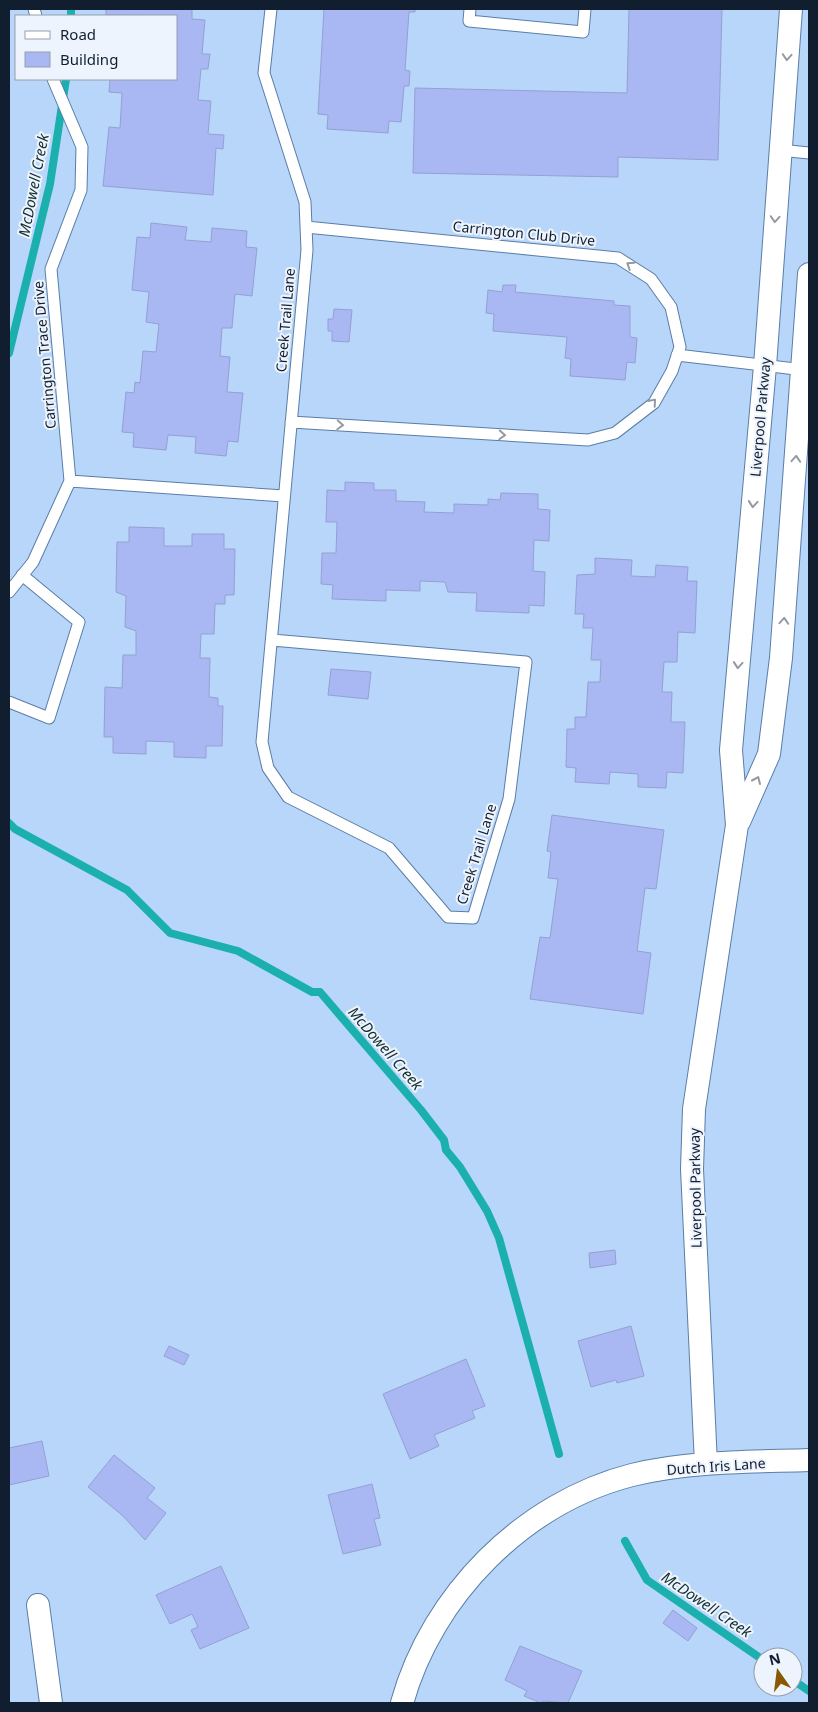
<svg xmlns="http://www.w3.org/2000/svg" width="818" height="1712" viewBox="0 0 818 1712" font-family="'Noto Sans',sans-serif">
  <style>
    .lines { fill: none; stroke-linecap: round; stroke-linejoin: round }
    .stream { stroke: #1bb0ae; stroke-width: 8 }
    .building { fill: #a9b8f2; stroke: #94a0d3 }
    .lane-casing { stroke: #5a7da6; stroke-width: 13 }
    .street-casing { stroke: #5a7da6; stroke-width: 24 }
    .lane { stroke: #fff; stroke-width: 11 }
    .street { stroke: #fff; stroke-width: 22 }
    .oneway { stroke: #949aa1 }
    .labels { text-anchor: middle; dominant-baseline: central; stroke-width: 4; stroke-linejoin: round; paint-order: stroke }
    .street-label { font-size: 14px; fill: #111e2f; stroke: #edf4fe }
    .water-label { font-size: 15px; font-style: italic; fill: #122e2e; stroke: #edf4fe }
  </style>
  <rect width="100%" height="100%" fill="#b8d6fa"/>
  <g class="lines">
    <!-- stream -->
    <path class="stream" d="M71,16v-7
      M9,353l41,-169 16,-105
      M9,823l6,6 112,61 43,43 68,18 74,41h8l101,118 23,30 2,10 14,17 27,44 12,27 60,216
      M625,1541l22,39 116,80
      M793,1680l16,11"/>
  </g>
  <!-- building -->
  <path class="building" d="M106,9h86v10l13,1 -3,34h8l-2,15h-7l-3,31 13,1 -3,33 16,1 -1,14 -7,-1 -3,47 -110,-9 6,-59 11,1 2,-35 -13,-1 1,-13h66v-63l-70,-1z
    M324,9h91v3h-6l-4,58 5,1 -1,15h-5l-3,36 -12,-1 -1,12 -61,-4 1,-14 -10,-1z
    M629,9h93l-4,151 -100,-3v20l-205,-4 2,-85 212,5z
    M151,223l36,4 -2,13 26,2 1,-14 35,3 -1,16 11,1 -5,48 -17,-2 -3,34h-10l-2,28 10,1 -3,35 16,1 -5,49 -10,-1 -2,15 -31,-3 1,-16 -28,-2 -2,15 -33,-3 1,-14 -12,-1 4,-40 8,1 1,-11 5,1 3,-32 13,1 3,-28 -13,-2 3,-30 -17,-2 5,-53 13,1z
    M503,285h13l-1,7 99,9v4l16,1v31l7,1 -2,25 -8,-1 -2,18 -55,-4 1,-17 -6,-1 2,-21 -74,-6 1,-17 -8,-1 2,-23 14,2z
    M334,309l18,1 -3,32 -17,-1v-10h-4v-12h5z
    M345,482l29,1v7h22v11l29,1 -1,10 30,1v-9l34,1v-6l12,1 1,-7 37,1v15l12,1 -1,31 -15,-1 -1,31 12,1 -1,34 -15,-1v8l-53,-2 1,-18 -29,-1 -3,-10 -25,-1v10l-34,-1v11l-54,-2 1,-14 -12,-1 1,-31h14l1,-31h-11l1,-32 18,1z
    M129,527l35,1v18h28v-12h32v15h11l-1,46h-9v9h-10l-1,30h-13l-1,24h10l-1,39 9,1v8h5l-1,40h-16v12l-32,-1v-15l-28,-1v13l-33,-1v-16h-9l1,-50 17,1 1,-33h13v-24l-11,-4 1,-31 -10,-4 1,-50h12z
    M595,558l37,2 -1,16 24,1 1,-12 32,2 -1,14h10l-2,52 -17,-1 -1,30h-13l-2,30h10l-1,30h14l-2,51 -16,-1 -1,16 -28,-1v-13l-28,-2 -1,12 -34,-2 1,-14 -10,-1 1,-38h8v-12h11l2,-35h12l1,-22h-10l2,-32h-10l1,-14h-9l2,-39 18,-1z
    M331,669l40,3 -3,27 -40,-4z
    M552,815l112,15 -8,59 -11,-1 -8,63 14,2 -8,61 -113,-15 10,-62 10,1 8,-59 -10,-1 3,-26 -4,-1z
    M615,1250l1,14 -26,4 -1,-15z
    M631,1326l13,50 -27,7 -1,-3 -25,7 -13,-46z
    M169,1346l20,9 -5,10 -20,-9z
    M466,1359l19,47 -13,5 3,7 -41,17 5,11 -29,13 -27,-65z
    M42,1441l7,35 -40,9v-37z
    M114,1455l41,33 -8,10 19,15 -21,27 -22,-24 -35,-29z
    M372,1484l8,34 -6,1 7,26 -38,9 -15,-59z
    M221,1566l28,62 -49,21 -9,-19 7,-3 -6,-13 -22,10 -14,-29z
    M673,1610l24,18 -9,13 -25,-18z
    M520,1646l62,25 -14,32 -25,-2 -2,2 -17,-7 3,-5 -22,-11z"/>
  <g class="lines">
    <!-- lane casing -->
    <g class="lane-casing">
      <path id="lane" d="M34,9l2,7
        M271,9l-7,64 41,129 2,48 -45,492 6,26 20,29 101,51 59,69 25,1 36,-119 17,-137 -254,-22
        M470,9l-1,12 114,11 2,-23
        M780,150l29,3
        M677,355l127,15
        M291,422l297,18 27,-7 39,-30 18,-32 8,-24 -9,-40 -20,-28 -33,-21 -312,-31
        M70,481l214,15
        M9,592l24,-30 37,-81 -19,-212 30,-79 1,-43 -29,-68
        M9,702l40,16 30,-96 -57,-47"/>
    </g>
    <!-- street casing -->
    <g class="street-casing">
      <path id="street" d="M739,822l30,-68 12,-96 28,-384
        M706,1464l-14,-295 2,-60 43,-284 -6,-75 34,-384 26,-357
        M38,1605l13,98
        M402,1703c30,-108 121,-200 230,-228 57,-14 118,-13 177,-15"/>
    </g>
    <!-- lane -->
    <use href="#lane" class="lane"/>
    <!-- street -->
    <use href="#street" class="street"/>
  </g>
  <!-- one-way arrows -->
  <defs><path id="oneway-chevron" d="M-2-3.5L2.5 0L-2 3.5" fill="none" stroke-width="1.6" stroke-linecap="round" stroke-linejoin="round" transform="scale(1.25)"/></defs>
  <g class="oneway">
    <use href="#oneway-chevron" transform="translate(787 57) rotate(94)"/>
    <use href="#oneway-chevron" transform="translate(775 219) rotate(94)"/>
    <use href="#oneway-chevron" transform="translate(630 265) rotate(-147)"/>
    <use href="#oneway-chevron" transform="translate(653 402) rotate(-49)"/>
    <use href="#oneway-chevron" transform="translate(340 425) rotate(3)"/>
    <use href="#oneway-chevron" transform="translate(502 435) rotate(3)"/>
    <use href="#oneway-chevron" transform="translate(796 459) rotate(-86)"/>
    <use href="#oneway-chevron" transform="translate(753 504) rotate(95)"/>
    <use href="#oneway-chevron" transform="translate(784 621) rotate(-86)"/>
    <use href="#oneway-chevron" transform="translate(738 665) rotate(95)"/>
    <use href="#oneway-chevron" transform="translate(757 780) rotate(-66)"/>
  </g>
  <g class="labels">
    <!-- street labels -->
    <g class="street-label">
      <text transform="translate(524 233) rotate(6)">Carrington Club Drive</text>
      <text transform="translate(285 320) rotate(-85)">Creek Trail Lane</text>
      <text transform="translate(44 355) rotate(-95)">Carrington Trace Drive</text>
      <text transform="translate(760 417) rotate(-85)">Liverpool Parkway</text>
      <text transform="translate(476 854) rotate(-73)">Creek Trail Lane</text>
      <text transform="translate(695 1188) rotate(-91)">Liverpool Parkway</text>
      <text transform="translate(716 1466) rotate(-4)">Dutch Iris Lane</text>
    </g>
    <!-- water labels -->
    <g class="water-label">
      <text transform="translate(33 185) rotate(-79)">McDowell Creek</text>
      <text transform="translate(386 1048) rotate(49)">McDowell Creek</text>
      <text transform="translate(707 1604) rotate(34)">McDowell Creek</text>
    </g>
  </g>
  <!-- border -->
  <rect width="818" height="1712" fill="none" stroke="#111e2f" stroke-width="20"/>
  <!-- legend -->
  <rect x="15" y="15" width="162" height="65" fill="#edf4fe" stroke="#959eab"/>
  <rect x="25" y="31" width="25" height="8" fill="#ffffff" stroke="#959eab"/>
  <text x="60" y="40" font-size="15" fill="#111e2f">Road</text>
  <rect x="25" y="52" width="25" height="15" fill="#a9b8f2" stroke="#959eab"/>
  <text x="60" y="65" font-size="15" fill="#111e2f">Building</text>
  <!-- north arrow -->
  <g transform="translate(778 1672) rotate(346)"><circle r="24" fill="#edf4fe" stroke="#959eab"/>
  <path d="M0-4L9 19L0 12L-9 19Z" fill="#885900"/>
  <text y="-8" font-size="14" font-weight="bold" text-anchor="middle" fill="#111e2f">N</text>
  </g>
</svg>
